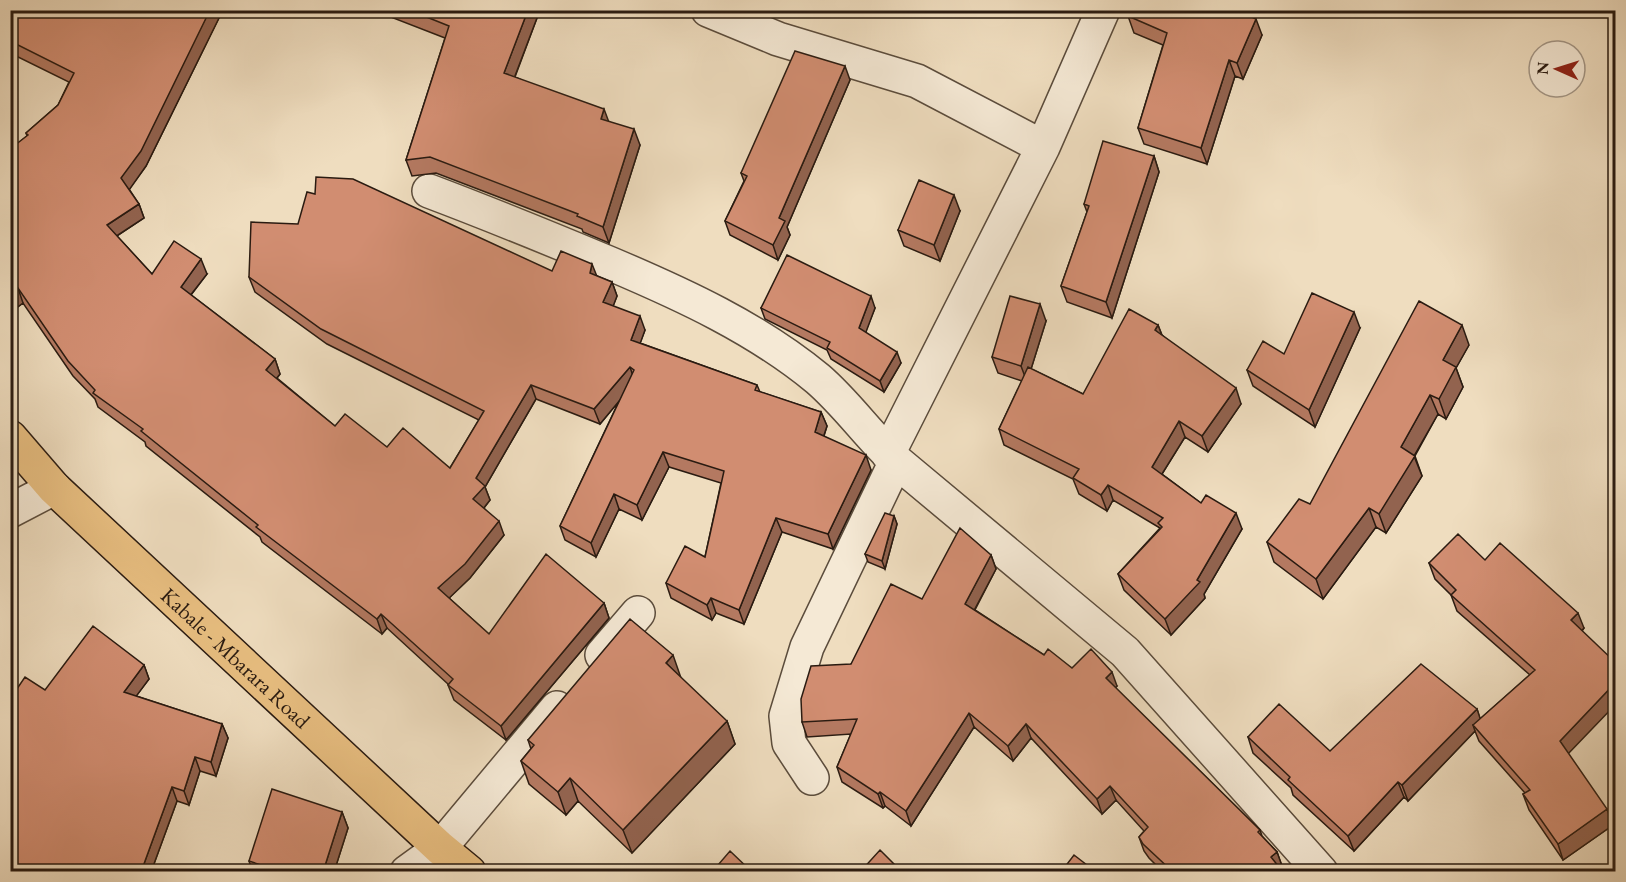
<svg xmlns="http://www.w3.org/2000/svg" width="1626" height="882" viewBox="0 0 1626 882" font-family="'EB Garamond',serif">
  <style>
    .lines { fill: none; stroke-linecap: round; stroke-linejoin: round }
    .street-casing { stroke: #5b4c3c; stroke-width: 36 }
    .primary-casing { stroke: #2a1b11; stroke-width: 36 }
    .street { stroke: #f5e9d5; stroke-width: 33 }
    .primary { stroke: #e8be80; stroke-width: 33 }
    .wall { fill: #b47961; stroke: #2a1b11; stroke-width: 1.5 }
    .shaded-wall { fill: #92634f; stroke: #2a1b11; stroke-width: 1.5 }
    .building { fill: #d18d71; stroke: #2a1b11; stroke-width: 1.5 }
    .labels { text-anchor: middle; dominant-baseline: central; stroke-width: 5; stroke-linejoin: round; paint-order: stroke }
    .street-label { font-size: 22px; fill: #2a1b11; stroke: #f5e9d5 }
  </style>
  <rect width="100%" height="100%" fill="#efddbf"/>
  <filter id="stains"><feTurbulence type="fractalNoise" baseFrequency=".00333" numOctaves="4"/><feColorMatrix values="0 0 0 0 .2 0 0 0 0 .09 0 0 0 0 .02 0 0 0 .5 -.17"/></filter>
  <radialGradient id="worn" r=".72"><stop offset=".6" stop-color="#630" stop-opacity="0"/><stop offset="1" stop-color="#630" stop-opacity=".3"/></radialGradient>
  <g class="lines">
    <!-- street casing -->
    <g class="street-casing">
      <path id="street" d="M708,10l70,29 139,42 126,66
        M429,191c61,23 122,48 182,73 73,31 145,64 207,115 29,25 50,56 78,82l229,191 196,220
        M888,454l155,-307 60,-137
        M10,511l44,-23
        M602,655l36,-42
        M812,778l-23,-35 -3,-27 21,-69 89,-186
        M407,872l33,-24 117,-140"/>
    </g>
    <!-- primary casing -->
    <g class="primary-casing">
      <g id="primary">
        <path id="s1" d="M10,437l44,51 386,360 29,24"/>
      </g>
    </g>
    <!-- street -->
    <use href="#street" class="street"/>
    <!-- primary -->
    <use href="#primary" class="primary"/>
  </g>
  <!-- wall -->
  <path class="wall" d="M382,10h158l-25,67 93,44 32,24 -31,98 -26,-11 -1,-3 -146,-56 -24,3 -6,-16 39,-122 -62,-24z
    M1128,16l134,19 -19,44 -8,-3 -28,88 -63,-20 -6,-16 25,-83 -29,-12z
    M219,18l-73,148 -17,23 10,15 5,14 -27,18 35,38h55l-16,21 84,64 5,15 -3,4 58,48 52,21 63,21 29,-48 -152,-76 -72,-52 -6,-15 303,-6 45,5 15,6 5,14 -4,10 32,24 -5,13 117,42 3,7 61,20 6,14 -3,10 47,34 -38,79 -51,-17 -38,92 -28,-11 -4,7 -41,-22 -5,-15 39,-26 16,-74 -52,-16 -27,53 -23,-11 -23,48 -31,-17 -5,-14 59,-125 -19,23 -64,-25 -51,88 5,13 -6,8 20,27 -34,43 -21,20 40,36 115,-31 5,15 -103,122 -52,-40 -6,-15h1l-62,-57 -5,6 -120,-92 -2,-5 -114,-91 -1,-4 -47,-35 -3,-8 -22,-23 -50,-73 -8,6 -5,-7v-153l17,-13 -1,-3 32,-28 11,-23 -59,-29v-28z
    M850,80l-63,147 3,8 -12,25 -48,-25 -5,-14 19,-40 -3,-8z
    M1154,156l5,16 -47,146 -45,-16 -6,-16 26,-74 -3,-8z
    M960,211l-20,50 -36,-15 -6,-16z
    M761,308h114l-10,25 36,30 -17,29 -53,-33 -4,-9 -62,-31z
    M1046,321l-15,48 52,25 75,-69 4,10 79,69 -33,48 -23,-15 -23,37 39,29 41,26 -38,65 1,4 -34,37 -47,-45 -6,-16 42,-46 -47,-28 -6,11 -28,-17 -6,-15 -69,-34 -5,-16 23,-48 -24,-8 -6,-16z
    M1360,328l-45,99 -62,-41 -6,-16 37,-16z
    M1469,345l-13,23 7,19 -17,32 -8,-5 -23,42 7,20 -36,57 -10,-6 -53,72 -49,-37 -7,-20 43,-38z
    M894,516l3,8 -12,45 -17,-7 -3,-8z
    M991,555l5,14 -21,41 69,45 28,13 45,18 -2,2 145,142 2,6 15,16 5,14 -2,2 3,4h-120l-14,-14 -5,-7 -5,-14 5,-6 -28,-31 -14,14 -71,-76 -18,23 -39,-34 -63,99 -26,-20 -2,2 -41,-26 -5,-15 14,-33 -44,3 -5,-15 49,-58 71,-65z
    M1485,560l99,68 -2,3 -14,123 45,71 -50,35 -34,-50 -6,-16 2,-1 -46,-52 -4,-10 -67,70 -4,-4 -50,54 -61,-56 -2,-7 -38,-35 -5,-16 82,14 147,-42 3,10 50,-44 -73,-64 -6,-16 -16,-16 -6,-16z
    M144,665l5,14 -13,17 86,28 6,14 -12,38 -16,-5 -11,34 -12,-4 -26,71h-141v-173z
    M727,721l8,23 -103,109 -54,-52 -12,14 -37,-31 -8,-23 10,-12 -3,-9z
    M342,812l6,16 -14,44h-81l-4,-11z"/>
  <!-- shaded-wall -->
  <path class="shaded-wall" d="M210,10h6l3,8 -73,148 -19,27 -6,-15z
    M528,10h12l-30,79 -6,-16z
    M1256,19l6,16 -19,44 -6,-16z
    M1229,60l6,16 -28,88 -6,-16z
    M845,66l5,14 -63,147 3,8 -12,25 -5,-15 6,-27z
    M604,109l6,16 -9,-6z
    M634,129l6,16 -31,98 -6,-16z
    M1154,156l5,16 -47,146 -6,-16z
    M954,195l6,16 -20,50 -6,-16z
    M139,204l5,14 -32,21 -5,-14z
    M201,259l6,15 -21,27 -5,-14z
    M592,264l6,15 -8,-6z
    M612,282l5,14 -8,21 -6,-15z
    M18,288l5,15 -8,6 -5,-13v-2z
    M871,296l4,12 -12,32 -4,-12z
    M1040,304l6,17 -19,61 -6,-16z
    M1354,312l6,16 -45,99 -6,-17z
    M640,316l5,14 -9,25 -5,-15z
    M1158,325l6,16 -9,-11z
    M1462,325l7,20 -13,23 7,19 -17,32 -7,-20 4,-39z
    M897,352l4,11 -17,29 -4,-11z
    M275,359l5,15 -8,10 -6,-14z
    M630,367l5,15 -35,42 -6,-15z
    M531,385l5,14 -51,88 5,13 -11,14 -6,-15 3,-21z
    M1236,388l5,16 -33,48 -6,-16z
    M1430,395l8,19 -24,42 8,20 -36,57 -7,-19 22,-67z
    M821,412l6,14 -7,21 -5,-15z
    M1179,421l6,16 -28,45 -5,-15z
    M663,452l6,15 -27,53 -5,-15z
    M866,455l5,15 -38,79 -5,-15z
    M1108,485l5,15 -6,11 -6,-16z
    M614,494l5,15 -23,48 -5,-14z
    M1369,508l7,19 -53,72 -7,-20z
    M1236,513l6,16 -38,65 1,4 -34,37 -6,-16 32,-39z
    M894,516l3,8 -12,45 -3,-8z
    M776,518l6,14 -38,92 -5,-14z
    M499,521l5,14 -34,43 -26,25 -6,-15z
    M991,555l5,14 -26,49 -5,-14z
    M711,598l5,15 -4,7 -5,-15z
    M604,603l5,15 -103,122 -5,-14z
    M1578,613l6,15 -7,8 -6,-16z
    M381,614l6,14 -5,6 -5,-15z
    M673,655l8,23 -15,-15z
    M144,665l5,14 -20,27 -5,-14z
    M1112,672l5,14 -6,6 -5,-14z
    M1616,682v22l-51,53 -5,-16z
    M1477,709l5,15 -9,1 2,6 -67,70 -6,-16z
    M969,713l5,14 -63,99 -5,-15z
    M727,721l8,23 -103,109 -9,-23z
    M222,724l6,14 -12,38 -5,-14z
    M1026,724l5,14 -18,23 -5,-15z
    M195,757l5,14 -11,34 -5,-14z
    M570,778l8,23 -12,14 -8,-23z
    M1398,782l6,15 -50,54 -6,-15z
    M1110,786l6,14 -14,14 -5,-15z
    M172,787l5,14 -26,71h-10z
    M880,792l5,14 -2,2 -5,-14z
    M1607,809l6,16 -50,35 -5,-16z
    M342,812l6,16 -14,44h-11z
    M1277,852l5,14 -6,5 -5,-14z"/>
  <!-- building -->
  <path class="building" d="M17,10h193l-69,141 -20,27 18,26 -32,21 45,49 22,-33 27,18 -20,28 94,72 -9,11 69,56 10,-12 42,33 16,-19 47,40 34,-57 -163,-82 -72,-52 2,-55 47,2 9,-32 8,2 1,-17 37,2 199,92 9,-20 31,13 -2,9 22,9 -9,20 37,14 -9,24 126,45 -2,5 66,22 -6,20 51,23 -38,79 -52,-16 -37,92 -28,-12 -4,7 -41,-22 19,-37 20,11 19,-86 -61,-19 -26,53 -23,-11 -23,49 -31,-17 74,-156 -4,-3 -36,42 -63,-24 -55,93 9,8 -12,13 26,22 -34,43 -27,24 51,46 57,-80 58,49 -103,123 -53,-41 5,-6 -72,-65 -4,5 -121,-92 2,-2 -117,-94 2,-2 -50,-36 2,-3 -27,-29 -50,-73 -8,6v-145l18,-14 -2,-2 32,-28 16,-32 -64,-32v-16z
    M409,10h119l-24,63 100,36 -3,10 33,10 -31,98 -26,-11 1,-2 -148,-57 -24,3 43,-134z
    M1130,10h107l19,9 -19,44 -8,-3 -28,88 -63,-20 29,-95 -39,-17z
    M795,51l50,15 -66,152 6,3 -12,24 -48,-24 22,-45 -6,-3z
    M1103,141l51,15 -48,146 -45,-16 28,-80 -5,-2z
    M919,180l35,15 -20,50 -36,-15z
    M787,255l84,41 -12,32 38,24 -17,29 -53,-33 3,-6 -69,-34z
    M1312,293l42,19 -45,98 -62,-40 16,-29 21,13z
    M1010,296l30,8 -19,62 -29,-9z
    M1419,301l43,24 -19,35 13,7 -17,32 -9,-4 -29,52 14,9 -36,58 -10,-6 -53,71 -49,-37 32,-43 11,5z
    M1129,309l29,16 -3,5 81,58 -34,48 -23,-15 -27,46 49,36 5,-8 30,18 -39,67 3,2 -35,37 -47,-45 44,-47 -4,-4 5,-5 -55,-33 -7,10 -28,-17 6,-9 -80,-40 29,-62 55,27z
    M885,513l9,3 -12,45 -17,-7z
    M960,528l31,27 -26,49 79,51 4,-6 24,19 19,-19 21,23 -6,6 154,152 -2,2 19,20 -6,5 12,15h-110l-30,-28 -4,-7 9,-10 -38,-41 -13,13 -71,-75 -18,22 -39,-33 -63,98 -26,-19 -2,2 -41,-27 20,-48 -55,3 -1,-23 10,-33 40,-2 40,-80 31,15z
    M1458,534l27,26 15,-17 78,70 -7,7 45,43v19l-56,59 47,68 -49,35 -35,-50 7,-4 -57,-65 62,-55 -84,-75 5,-5 -27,-27z
    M630,619l43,36 -7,8 61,58 -104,109 -53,-52 -12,14 -37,-31 13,-16 -6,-5z
    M93,626l51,39 -20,27 98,32 -11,38 -16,-5 -11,34 -12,-4 -31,85h-118l-13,-3v-170l15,-22 20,13z
    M1421,664l56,45 -75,76 -4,-3 -50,54 -60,-56 2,-3 -42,-40 31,-33 51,47z
    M272,789l70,23 -19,60h-41l-33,-11z
    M880,850l22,22h-42z
    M730,851l22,21h-40z
    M1074,855l22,17h-35z"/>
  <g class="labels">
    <!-- street labels -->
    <g class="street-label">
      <text stroke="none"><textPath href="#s1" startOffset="316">Kabale - Mbarara Road</textPath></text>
    </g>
  </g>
  <!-- margin -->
  <rect width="1626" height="882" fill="none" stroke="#efddbf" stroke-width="36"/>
  <rect x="12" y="12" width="1602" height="858" fill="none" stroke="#2a1b11" stroke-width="3"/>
  <rect x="18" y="18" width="1590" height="846" fill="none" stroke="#2a1b11" stroke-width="1.5"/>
  <!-- north arrow -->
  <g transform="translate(1557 69) rotate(273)"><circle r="28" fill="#f5e9d5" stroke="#a49787" stroke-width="1.5"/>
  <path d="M0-4.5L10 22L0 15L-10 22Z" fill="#8f2418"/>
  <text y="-9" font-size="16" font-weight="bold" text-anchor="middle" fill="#2a1b11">N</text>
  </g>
  <rect width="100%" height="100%" filter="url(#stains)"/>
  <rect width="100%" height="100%" fill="url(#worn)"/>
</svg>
